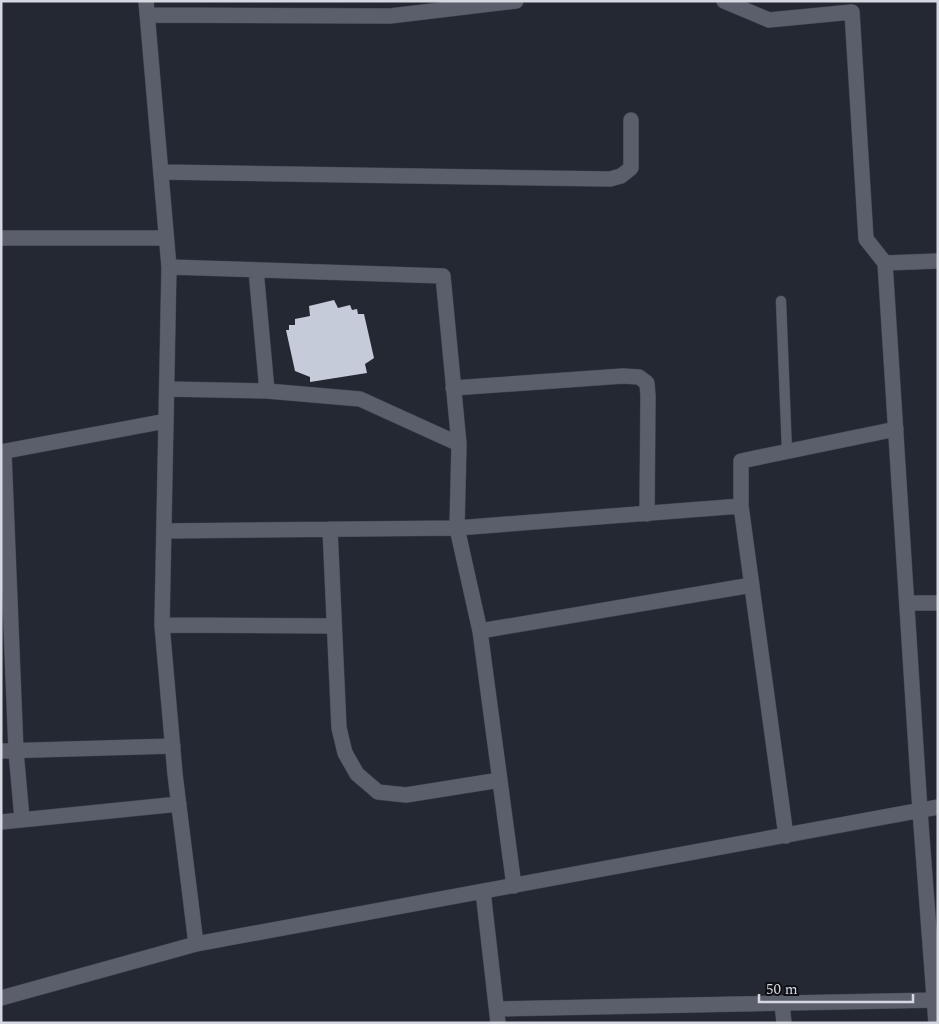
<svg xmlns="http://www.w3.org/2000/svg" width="939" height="1024" viewBox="0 0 939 1024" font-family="Spectral,serif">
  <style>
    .building { fill: #c5cbd9 }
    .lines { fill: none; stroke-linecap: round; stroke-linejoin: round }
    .service-casing { stroke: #42454e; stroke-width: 11 }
    .minor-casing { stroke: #42454e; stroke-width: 16 }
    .service { stroke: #5b5f6c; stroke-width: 10 }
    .minor { stroke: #5b5f6c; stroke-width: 15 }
  </style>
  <rect width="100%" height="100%" fill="#242833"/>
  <!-- building -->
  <path class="building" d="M334,300l4,8 12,-3 2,5 5,-1 1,5h6l10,44 -9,6 2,9 -57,9v-5l-15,-6 -9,-41h3v-5h6v-6l15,-3 -1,-10z"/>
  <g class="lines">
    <!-- service casing -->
    <g class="service-casing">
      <path id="service" d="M781,301l6,151"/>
    </g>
    <!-- minor casing -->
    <g class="minor-casing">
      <path id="minor" d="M146,1l23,266 274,9 16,168 -2,84 23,103 34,255
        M724,1l45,19 83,-8 14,227 19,24 35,548 16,212
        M147,15l243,1 126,-15
        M161,172l449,7 11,-3 10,-8v-48
        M1,238h165
        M885,263l53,-2
        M169,267l-7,358 13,149 21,170
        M256,270l11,121 93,8 99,45
        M453,388l170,-12 16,1 8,6 1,13 -1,118
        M167,389l100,2
        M1,452l165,-31
        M4,452l12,299 6,68
        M741,506v-45l155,-32
        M330,529l9,199 6,25 12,21 21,18 28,3 94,-15
        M164,531l293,-3 284,-22 45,330
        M907,603h31
        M162,625l172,1
        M480,631l272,-46
        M1,751l172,-5
        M1,822l178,-18
        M483,891l15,132
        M1,998l195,-54 742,-137
        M782,1003l2,20
        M497,1009l441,-9"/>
    </g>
    <!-- service -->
    <use href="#service" class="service"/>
    <!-- minor -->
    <use href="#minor" class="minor"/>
  </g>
  <!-- border -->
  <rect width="939" height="1024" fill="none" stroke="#d5d8e0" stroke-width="5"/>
  <!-- scale -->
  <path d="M759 994v8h154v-8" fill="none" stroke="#d5d8e0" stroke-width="2.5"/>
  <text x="766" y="994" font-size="15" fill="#d5d8e0" stroke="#0f1116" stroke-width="4" paint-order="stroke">50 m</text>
</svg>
